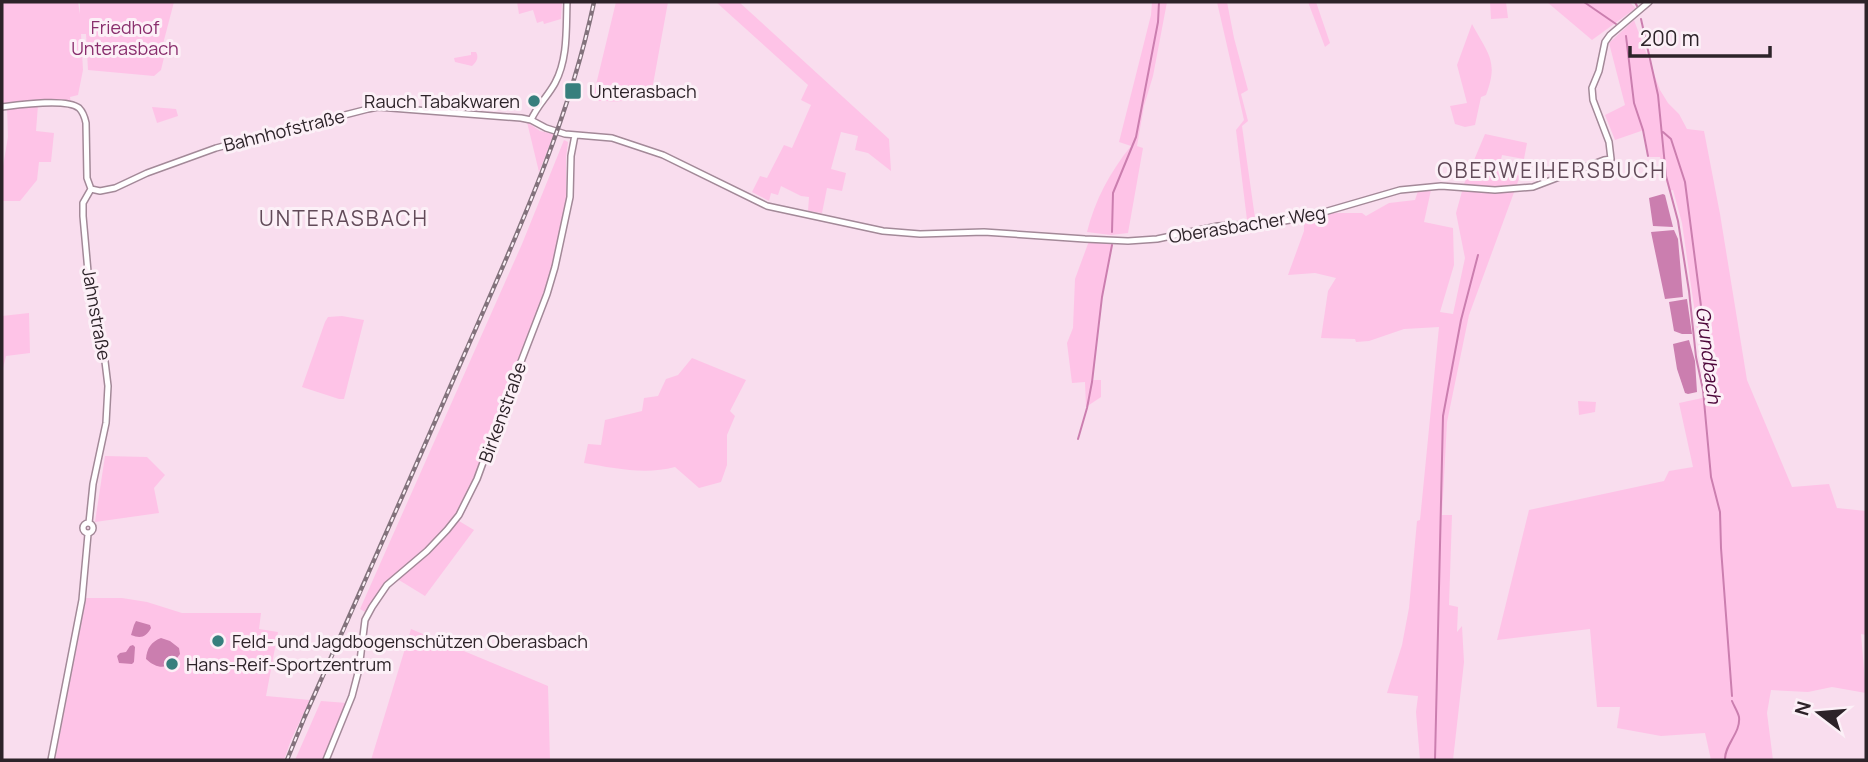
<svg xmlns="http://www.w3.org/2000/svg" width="1868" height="762" viewBox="0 0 1868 762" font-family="Manrope,sans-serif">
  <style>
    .green { fill: #fec3e7 }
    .water { fill: #cb7eaf }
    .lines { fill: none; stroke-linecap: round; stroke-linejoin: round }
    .stream { stroke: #cb7eaf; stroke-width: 2 }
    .secondary-casing { stroke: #a38998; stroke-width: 8 }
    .secondary { stroke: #fff; stroke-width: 5 }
    .rail-casing { stroke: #83727c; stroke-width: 4.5 }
    .rail { stroke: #fcf0f7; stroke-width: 2; stroke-dasharray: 5; stroke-linecap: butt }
    .poi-dot { fill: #377f7d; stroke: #fcf0f7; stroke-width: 2.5 }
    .labels { text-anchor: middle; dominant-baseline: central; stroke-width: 6; stroke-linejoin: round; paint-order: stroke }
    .park-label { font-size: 18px; fill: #892e6d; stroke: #fcf0f7 }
    .poi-label { font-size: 18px; fill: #2d2329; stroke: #fcf0f7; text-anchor: start }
    .street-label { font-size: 18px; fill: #2d2329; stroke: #fcf0f7 }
    .water-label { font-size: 19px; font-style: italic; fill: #4c0539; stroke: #fcf0f7 }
    .quarter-label { font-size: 21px; letter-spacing: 2px; fill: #624b59; stroke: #fcf0f7 }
  </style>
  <rect width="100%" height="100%" fill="#f9ddee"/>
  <!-- green -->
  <path class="green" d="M2,2h76l2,12v-12h94l-11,42 3,5 -5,21 -7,6 -66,-6 -2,-36h-5l2,36 -5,25 -8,2 1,7 -33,1 -2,26 18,2 -3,29h-12l-2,18 -17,21h-18v-29l6,-35 -1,-30h-5z
    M517,2h45l-1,17 -17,5 -1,-3 -6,2 -4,-13 -14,4z
    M616,2h52l-16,88c-19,12 -30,12 -53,11l-5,-8z
    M716,2h23l150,137 2,32 -23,-18 -13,-3 3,-14 -17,-4 -10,37 15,4 -4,18 -15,-3 -5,25 -14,-2 1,-14 -8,-1 -20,-10 -3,9 -7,-2 -2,8 -17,-9 8,-16 7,2 17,-33 8,3 19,-43 -10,-5 7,-15z
    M1152,2h15l-14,74 -9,30 -7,40 6,2 -15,85 -17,2 -24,-3c8,-32 23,-60 44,-86l-12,-4 32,-127z
    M1217,2h10l7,36 14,52 -7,4 7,27 -6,5 13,92 -8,2 -11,-90 8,-10z
    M1308,2h8l14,41 -5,4z
    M1490,2h16l2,16 -17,1z
    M1547,2h82l7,6 -44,32z
    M1634,20l26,70 8,13 11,11 8,15 17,2 16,83 27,166 45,107 37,-3 8,24 29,3v124l-5,-1 5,59 -34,-6 -24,5 -37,-2 -4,23 6,47h-62l-6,-27 -44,3 -44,-8 3,-21h-23l-7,-78 -93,11 32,-130 135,-29 5,-10 24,-4 -14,-64 28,-6 -25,-174 -9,-33 -4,1 -9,-34h-11l-5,-27 -29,10 -10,-25 20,-10 -16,-62z
    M1472,24c16,30 27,37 14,71l-5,2 -6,28 -10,2 -10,-3 -5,-18 17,-3 -10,-38z
    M471,52h5c3,5 1,10 -4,14l-17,-4 -1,-4 17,-3z
    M152,107l24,2 2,7 -21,7z
    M527,122l13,9 14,3 -15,38z
    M1485,134l42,9 -3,16 -22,-4 -3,14 21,7 -51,139 -22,107 -5,93h10l-3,90 9,2 -1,25 5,-6 2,36 -11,98h-33l-4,-48 2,-16 -31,-3 15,-48 7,-37 8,-87 3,-1 19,-193 -35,2 -35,12 -13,1 -1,-3 -34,-1 7,-47 8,-13 -21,-5 -27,2 16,-44v-9l28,-9h30l4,3 23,-13 26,-3 3,-9 13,-1 -7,32 29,6 1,37 -14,47 13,2 12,-56 -9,-45 8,-29z
    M564,140l4,2 -2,16v49l-13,71 -70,181 -29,59 20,12 -49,66 -31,-19 -9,6 -20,29 -5,-3 162,-365z
    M1089,241l24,2 -11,51 -9,86h8v17l-15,10 -1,-25 -13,1 -5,-40 6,-15 2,-49z
    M29,313l1,40 -24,3 -4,16v-56z
    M342,316l22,4 -20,79h-5l-37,-12 23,-65 3,-5z
    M692,358l54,22 -16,31 5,5 -8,19v30l-6,17 -22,6 -24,-21c-30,8 -62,1 -91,-4l4,-19 13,1 4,-25 37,-9 2,-13 14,-2 8,-17 12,-4z
    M1578,401l18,1 -1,10 -16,3z
    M105,456l42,1 18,18 -11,13 5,25 -64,9z
    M86,598h36l25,4 35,11h79l-2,16 19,3 -12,64 44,4 -19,40 -7,20h-229z
    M411,629l137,57 2,74h-179z
    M321,701l26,2 -24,57h-28z"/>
  <!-- water -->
  <path class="water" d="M1663,194l2,1 8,32 -20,-1 -4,-28z
    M1674,230l4,9 5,58 -18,2 -14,-67z
    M1687,299l5,35h-10l-8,-3 -5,-29z
    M1689,340l6,21 2,31 -9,2 -3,-1 -8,-24 -4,-25z
    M136,621l14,4 1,3c-5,9 -10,11 -20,7l3,-10z
    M161,638l9,3 9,7 1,6c-10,15 -21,17 -34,5 1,-11 5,-17 15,-21z
    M133,645l2,2 -1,15 -2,2 -13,-1 -2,-7 3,-3 6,-1 4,-6z"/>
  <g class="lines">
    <!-- stream -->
    <path class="stream" d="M1584,2l32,22
      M1635,2l2,4
      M1641,19l17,76 8,81 12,45 11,70 7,66 7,33 8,87 9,35 1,36 11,148
      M1626,36l8,67 9,27 5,26
      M1663,132l8,7 14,43 20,155
      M1112,232l1,-39 23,-56 22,-115 1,-20
      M1078,439l9,-31 5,-26 10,-85 10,-52
      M1435,760l8,-344 18,-96 17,-65
      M1725,760c-1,-15 16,-27 14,-43 -1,-5 -5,-11 -7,-16"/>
    <!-- secondary casing -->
    <g class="secondary-casing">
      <path id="secondary" d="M2,107c16,-2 64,-9 77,1 4,4 6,10 7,15l1,55 4,11 -8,14v13l6,67 14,62 5,41 -2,37 -13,61 -4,39
        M531,120c6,-14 17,-24 24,-37 13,-24 11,-54 12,-81
        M91,189l9,2 15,-3 32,-15 69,-25 152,-39 10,-2 143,11 10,2 15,8 19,6 47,4 51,17 104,51 116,25 37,3 64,-2 101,7 43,2 29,-2 61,-13 55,-3 34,-6 93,-27 41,-4 54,4 38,-3 71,-27 7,-1 -2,-17 -16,-42 -1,-12 7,-17 6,-29 5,-7 39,-33
        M83 528a5 5 0 1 1 10 0a5 5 0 1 1-10 0Z
        M51,760l31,-160 6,-66
        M326,760l26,-64 7,-27 6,-49 7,-13 15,-22 40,-34 20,-21 12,-15 18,-36 22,-60 48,-125 8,-27 15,-70 1,-41 4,-21"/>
    </g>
    <!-- secondary -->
    <use href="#secondary" class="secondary"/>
    <!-- rail casing -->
    <g class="rail-casing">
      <path id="rail" d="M287,760l18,-44c54,-120 107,-242 160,-363 50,-114 103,-228 129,-351"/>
    </g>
    <!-- rail -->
    <use href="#rail" class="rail"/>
  </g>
  <!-- markers -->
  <g class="poi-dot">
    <rect x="564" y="82" width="18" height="18" rx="3.5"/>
    <circle cx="534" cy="101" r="7"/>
    <circle cx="218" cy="641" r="7"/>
    <circle cx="172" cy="664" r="7"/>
  </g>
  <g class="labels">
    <!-- park labels -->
    <g class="park-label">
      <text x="125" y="27">Friedhof<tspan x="125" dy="21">Unterasbach</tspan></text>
    </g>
    <!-- poi labels -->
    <g class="poi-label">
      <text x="589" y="91">Unterasbach</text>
      <text x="520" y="101" text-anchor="end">Rauch Tabakwaren</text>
      <text x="232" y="641">Feld- und Jagdbogenschützen Oberasbach</text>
      <text x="186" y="664">Hans-Reif-Sportzentrum</text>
    </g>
    <!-- street labels -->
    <g class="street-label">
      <text transform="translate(284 130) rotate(-14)">Bahnhofstraße</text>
      <text transform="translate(1247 224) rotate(-9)">Oberasbacher Weg</text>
      <text transform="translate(97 314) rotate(80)">Jahnstraße</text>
      <text transform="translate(502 412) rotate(-70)">Birkenstraße</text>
    </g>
    <!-- water labels -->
    <g class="water-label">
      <text transform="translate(1709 355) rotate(83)">Grundbach</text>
    </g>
    <!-- quarter labels -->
    <g class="quarter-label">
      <text x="1552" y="170">OBERWEIHERSBUCH</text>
      <text x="344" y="218">UNTERASBACH</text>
    </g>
  </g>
  <!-- border -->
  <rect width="1868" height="762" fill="none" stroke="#2d2329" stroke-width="7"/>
  <!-- north arrow -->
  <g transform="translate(1819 713) rotate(286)" stroke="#fcf0f7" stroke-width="5" paint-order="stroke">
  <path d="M0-5L12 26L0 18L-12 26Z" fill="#2d2329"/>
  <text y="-10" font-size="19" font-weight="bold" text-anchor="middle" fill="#2d2329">N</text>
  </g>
  <!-- scale -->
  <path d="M1630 46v10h140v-10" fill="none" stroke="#2d2329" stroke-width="3.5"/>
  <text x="1640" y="46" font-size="21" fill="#2d2329" stroke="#fcf0f7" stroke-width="5" paint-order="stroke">200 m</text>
</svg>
